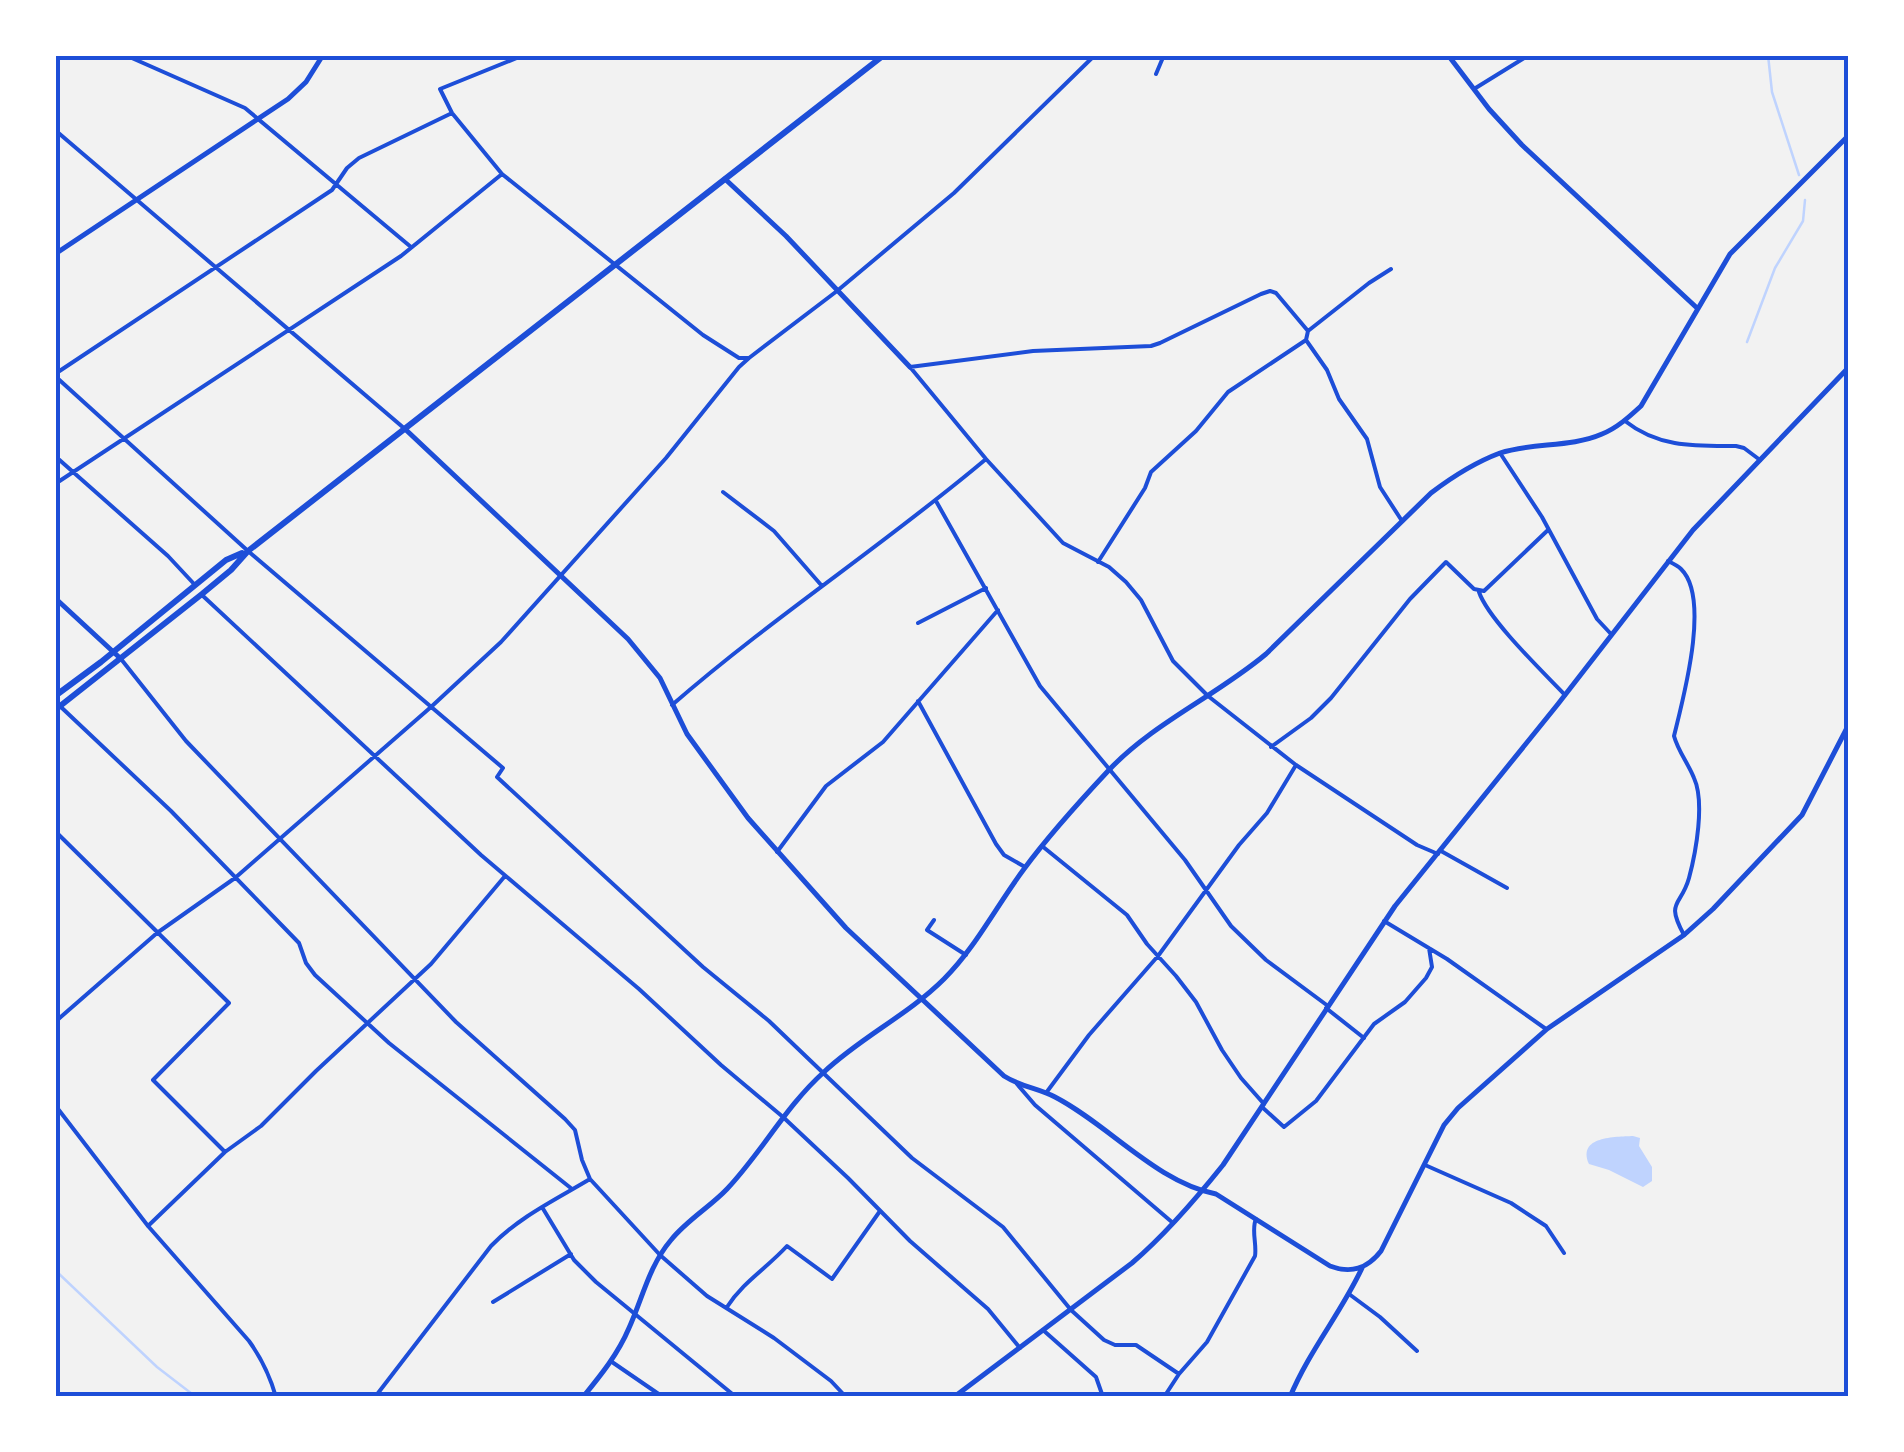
<svg xmlns="http://www.w3.org/2000/svg" width="1904" height="1452" viewBox="0 0 1904 1452" font-family="Montserrat,sans-serif">
  <style>
    .water { fill: #bfd3fe }
    .lines { fill: none; stroke-linecap: round; stroke-linejoin: round }
    .stream { stroke: #bfd3fe; stroke-width: 2.5 }
    .minor { stroke: #1d4ed8; stroke-width: 4 }
    .tertiary { stroke: #1d4ed8; stroke-width: 5 }
    .secondary { stroke: #1d4ed8; stroke-width: 5 }
    .trunk { stroke: #1d4ed8; stroke-width: 6 }
    .neatline { fill: none; stroke: #1d4ed8; stroke-width: 4 }
  </style>
  <rect width="100%" height="100%" fill="#f2f2f2"/>
  <!-- water -->
  <path class="water" d="M1633,1136l7,2 -1,8 13,21v14l-9,6 -34,-17 -20,-6c-12,-28 26,-27 44,-28z"/>
  <g class="lines">
    <!-- stream -->
    <path class="stream" d="M1768,55l4,37 27,83
      M1747,342l28,-74 28,-47 2,-21
      M55,1270l102,97 39,30"/>
    <!-- minor -->
    <path class="minor" d="M125,55l120,53 166,139
      M524,55l-84,34 12,24 50,61 201,161 36,23h10l88,-67 117,-98 141,-138
      M1156,74l8,-19
      M1474,89l55,-34
      M55,130l350,299
      M1308,331l61,-48 22,-14
      M55,374l277,-184 15,-22 12,-10 93,-45
      M55,376l193,175 255,217 -6,9 206,190 66,54 143,137 91,69 68,83 33,30 11,5h21l43,29
      M1625,421c34,27 71,25 111,25l8,2 16,12
      M1500,453l42,64 55,102 14,15
      M55,456l113,100 27,29
      M55,484l346,-228 101,-82
      M723,492l51,39 48,55
      M936,501l104,185 145,174 46,66 35,34 62,46
      M1402,521l-22,-34 -13,-48 -28,-40 -12,-29 -21,-30 2,-9 -32,-38 -6,-2 -9,3 -101,49 -9,3 -118,5 -123,16 76,92 77,84 46,24 17,15 15,18 32,61 35,35 88,69 121,80 21,9
      M1668,561c4,2 9,4 13,8 30,29 2,130 -7,167 4,15 14,27 20,42 11,24 2,74 -5,100 -8,29 -24,22 -5,57
      M1098,562l47,-74 6,-16 45,-41 32,-39 78,-52
      M1479,592c9,27 64,80 86,103
      M203,596l278,259 158,134 82,76 62,52 65,61 62,63 78,68 32,39
      M918,623l68,-35
      M121,659l65,82 270,281 109,97 10,11 7,30 8,19 70,76 47,41 67,42 57,43 15,16
      M918,701l78,143 8,11 21,12
      M672,705c101,-88 212,-160 314,-246
      M62,708l109,103 128,132 7,20 9,12 74,68 183,146
      M1271,747l40,-29 20,-20 79,-99 36,-37 28,27 10,2 64,-61
      M55,831l174,172 -76,77 72,72
      M1042,846l85,69 20,29 29,32 20,26 26,48 19,28 23,26
      M1441,851l66,37
      M777,852l49,-66 57,-44 115,-132
      M934,920l-7,10 39,25
      M1384,921l63,38 99,70
      M1326,1008l38,30
      M55,1022l102,-89 78,-55 196,-171 70,-65 165,-184 73,-91 10,-9
      M1017,1084l18,21 138,118
      M1046,1093l43,-58 69,-79 81,-111 28,-32 29,-48
      M55,1105l93,121 101,115c13,18 21,35 27,56
      M1262,1107l22,20 32,-26 58,-77 31,-22 21,-24 6,-11 -3,-19
      M1425,1165l86,38 35,23 18,27
      M542,1207l32,53 22,22 140,115
      M148,1226l77,-74 36,-26 55,-55 115,-107 74,-88
      M1349,1294l31,23 37,34
      M493,1302l78,-48
      M727,1307c16,-25 40,-39 60,-61l45,33 48,-68
      M1043,1330l53,47 7,20
      M612,1362l51,35
      M375,1397l116,-151c28,-29 64,-46 99,-67
      M1164,1397l15,-23 28,-32 48,-86c2,-12 -4,-27 1,-37"/>
    <!-- tertiary -->
    <path class="tertiary" d="M1448,55l41,54 33,36 175,163
      M725,179l61,57 124,131
      M55,254l233,-155 18,-17 17,-27
      M405,429l223,210 32,39 27,56 61,84 98,110 158,148c17,11 34,12 51,21 54,28 101,85 161,97l114,72c21,8 37,3 51,-15l63,-126 14,-17 89,-79 137,-94 29,-26 89,-94 47,-91
      M55,598l66,61
      M583,1397c18,-22 35,-43 46,-69 14,-31 20,-62 42,-88 16,-20 39,-33 56,-51 35,-37 59,-83 97,-117 37,-35 84,-57 120,-93 32,-32 53,-74 80,-110 25,-34 55,-67 84,-98 45,-48 108,-75 158,-117l165,-161c21,-16 45,-31 69,-40 33,-11 70,-5 102,-19 15,-6 27,-17 39,-28l89,-152 119,-119
      M1290,1397c19,-46 51,-84 72,-129"/>
    <!-- secondary -->
    <path class="secondary" d="M954,1397l178,-134c34,-29 63,-63 91,-98l172,-259 163,-202 135,-174 156,-163"/>
    <!-- trunk -->
    <path class="trunk" d="M55,696l46,-34 125,-102 16,-7
      M55,710l147,-116 29,-24 17,-19 636,-496"/>
  </g>
  <!-- border -->
  <rect width="1904" height="1452" fill="none" stroke="#ffffff" stroke-width="115"/>
  <rect x="58" y="58" width="1788" height="1336" class="neatline"/>
</svg>
